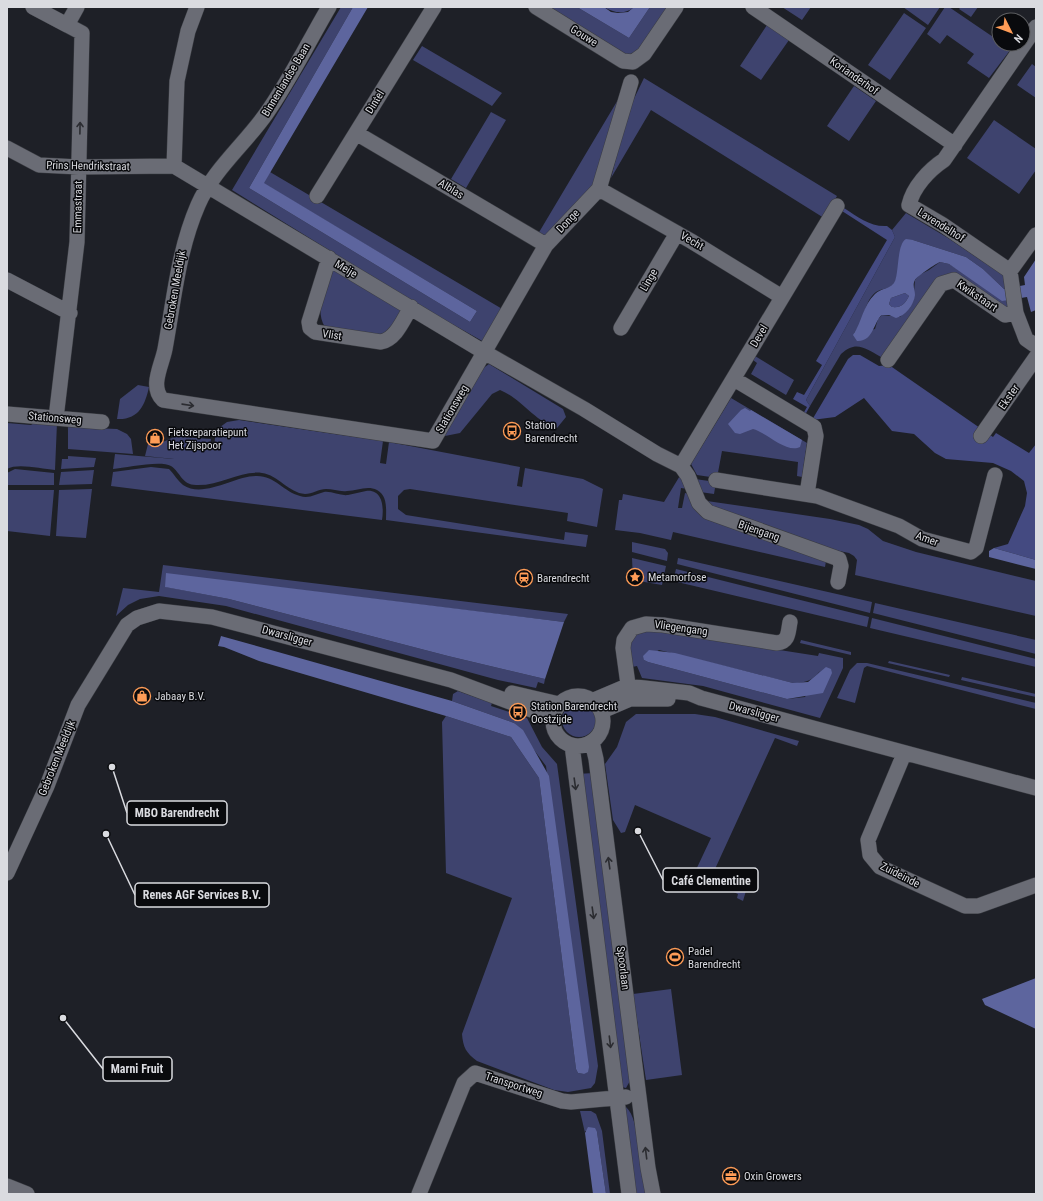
<svg xmlns="http://www.w3.org/2000/svg" width="1043" height="1201" viewBox="0 0 1043 1201" font-family="'Roboto Condensed',sans-serif">
  <style>
    .green { fill: #3e436e; fill-rule: evenodd }
    .forest { fill: #444a81 }
    .water { fill: #5d659e; fill-rule: evenodd }
    .lines { fill: none; stroke-linecap: round; stroke-linejoin: round }
    .minor-casing { stroke: #3a3c42; stroke-width: 16 }
    .minor { stroke: #6a6c75; stroke-width: 15 }
    .oneway { stroke: #2b2c31 }
    .labels { text-anchor: middle; dominant-baseline: central; stroke-width: 3; stroke-linejoin: round; paint-order: stroke }
    .street-label { font-size: 11px; fill: #dadbe0; stroke: #090a0d }
    .poi-label { font-size: 11px; fill: #dadbe0; stroke: #090a0d; text-anchor: start }
    .leader { fill: none; stroke: #dadbe0; stroke-width: 1.5 }
    .callout-dot { fill: #dadbe0; stroke: #090a0d; stroke-width: 1.5 }
    .callout { fill: #090a0d; stroke: #dadbe0; stroke-width: 1.5 }
    .callout-label { font-size: 12px; text-anchor: middle; font-weight: bold; fill: #dadbe0 }
  </style>
  <rect width="100%" height="100%" fill="#1e2027"/>
  <!-- green -->
  <path class="green" d="M341,7h12l-104,181 221,134 7,-11 -214,-128 7,-11 234,138 -20,32 -73,-41 -179,-111z
    M544,7h33l52,31 21,-31h20l-30,43 -6,5 -11,-1z
    M782,7h29l-9,13z
    M903,7h37l-12,18z
    M945,7h4l50,34v3h4l8,5 -22,29 -22,-15 7,-9 -27,-19 -7,9 -13,-10z
    M961,7h17l-7,10 -12,-8z
    M904,13l22,15 -36,52 -22,-15z
    M767,25l22,15 -28,40 -21,-14z
    M422,46l80,47 -10,13 -79,-46z
    M1032,64l4,3v31l-19,-13z
    M644,78l193,118 -13,22 -173,-108 -40,68 17,-67z
    M854,86l22,15 -27,40 -22,-15z
    M619,98l-24,88 -44,48 -8,2 -5,-2z
    M491,112l15,8 -40,68 -15,-9z
    M994,120l42,29v21l-17,24 -52,-36z
    M906,213l42,25 55,37 3,13 -2,1 -21,-20 -17,-12 -53,-17 -11,5c-2,9 -3,29 -7,37 -4,7 -13,6 -19,10 -13,10 -11,30 -22,41l21,-4 3,-10 4,-4 18,2 13,-15 2,-22 4,-5 10,-5 11,-8 9,2 60,36 1,10 -54,-34 -70,80 -3,-2 -2,3c-16,-9 -25,-17 -40,-3l-31,52 -4,-6 89,-163 -3,-7z
    M336,268l66,39v7l-16,23 -61,-10c-10,-15 -1,-37 2,-53z
    M755,356l39,24 -8,15 -35,-21 6,-11 -4,-3z
    M489,364l74,45 3,8 -9,11c-22,-6 -35,-29 -57,-38l-8,4 -32,39 -15,3 -2,-3 39,-64z
    M138,385l11,2c-4,18 -10,33 -32,32l3,-20z
    M731,398l76,45 -5,34 -5,-1 1,-14 -76,-11 -5,27 -20,-3 -6,-11z
    M239,420l144,21 -3,22 6,1 3,-22 131,25 -3,19 5,1 3,-19 58,11 20,10 -6,38 -30,-6 1,-8 -158,-24 -6,1 -6,6v13l8,6 158,25 1,-8 23,3 -2,12 -200,-27c0,-10 2,-24 -9,-30 -10,-5 -20,1 -30,1 -7,1 -14,-2 -21,-2 -7,0 -14,5 -21,5 -16,-1 -27,-19 -43,-21 -21,-3 -42,13 -66,12 -14,0 -15,-12 -25,-19 -11,-6 -45,2 -58,3l2,-15 59,5 -29,-3 4,-16 14,2 11,-5h7l30,2 -1,7 4,1 2,-17 11,-8z
    M36,422l21,1 -2,47c-14,-1 -37,-7 -48,-1v-46l24,2z
    M68,427l49,2 10,5 4,5 2,15 -65,-5z
    M68,456l28,2 -2,9 -33,2 1,-10h6z
    M151,467l18,2c5,5 9,12 14,16 21,14 53,-10 74,-9 18,0 27,16 43,20 9,3 16,-2 24,-4 8,-1 16,4 24,3 6,-1 12,-3 18,-4 17,-2 18,17 16,29l-271,-34 2,-14z
    M15,469l39,4v12h-47v-12z
    M94,470l-2,14 -33,1 2,-13z
    M681,474l7,15 -7,-1 -3,20h4l3,-15 5,1 6,13 130,54 -1,6 -152,-35 -2,8 -31,-7 -25,-3 4,-30h3l1,-6 41,8z
    M695,479l21,3 -2,12 -14,-2z
    M92,489l-6,49 -30,-2 3,-46z
    M7,490h47l-4,46 -43,-5z
    M707,501l123,18 29,6 9,4 15,12 33,11 120,29v35l-181,-41 2,-15 -3,-4 -5,-3 -24,-5 -115,-40z
    M632,542l33,7 3,4 -1,8 -35,-9z
    M632,558l34,8 -4,19 -29,-5z
    M678,558l194,44 -2,11 -193,-49z
    M163,565l405,49 -4,8 -398,-48v13l63,12 219,57 97,23 -1,5 -6,-2 -2,6 -38,-8 -272,-74 -67,-10 -19,3 -12,6 -12,11 7,-28 36,4z
    M676,569l193,48 -2,10 -194,-46z
    M875,603l161,37v14l-163,-41z
    M872,618l164,41v8l-166,-39z
    M647,629l171,27 1,-3 24,5v10l-23,50 -117,-32 -61,-8 -5,-12 -5,1c-2,-18 -7,-33 15,-38zM659,650l134,33c12,0 19,-2 27,-12l-15,26 -18,2 -139,-37 -4,-2z
    M801,640l50,12v3l-51,-12z
    M889,661l61,14 -1,2 -61,-14z
    M857,663h10l169,40v6l-169,-43 -3,2 -9,35 -18,-5 13,-28z
    M962,677l74,17v3l-75,-17z
    M458,691l34,12 -1,3 36,12 15,29 15,17 41,302 -3,17 -4,5 -23,4 -14,-2 -77,-29c-11,-8 -14,-14 -15,-27l50,-136 -66,-25 -4,-151 4,-6 65,21 28,41 37,291 2,4 6,1 -38,-308 -32,-43 -62,-22 1,-7z
    M562 720a17 17 0 1 1 34 0a17 17 0 1 1-34 0Z
    M636,714h59l20,3 84,24 -2,5 -22,-8 -60,131 33,15 -5,17 -6,-3 1,-4 -44,-20 17,-36 -76,-33 -10,27 -4,1 -8,-13 -8,-56 12,-17 9,-25z
    M593,773l38,306 -5,9 -4,-1 -44,-313z
    M671,989l11,86 -36,5 -13,-86z
    M626,1107c15,13 13,66 21,87h-13l-10,-86z
    M580,1111h11l5,3 6,17 8,63h-4l-9,-62 -12,-1v2z"/>
  <!-- forest -->
  <path class="forest" d="M604,7h30c-9,8 -20,6 -30,0z
    M844,208c14,9 26,19 43,18l5,4 3,7 -89,163 4,6 -5,9 -2,-1 4,-7 -14,-8 4,-7 7,3 18,-30 -6,-4 71,-121 -45,-29z
    M905,293l4,3c-4,8 -8,12 -17,11l-3,-3 2,-6z
    M853,355h7l19,11 10,-1 104,72 3,-4 33,20 7,-9v116l-42,-12 14,-4 17,-38 2,-13 -3,-12 -13,-10 -18,-8 -47,-4 -11,-6 -21,-19 -22,-3 -28,-33 -29,19 -23,3 36,-61z"/>
  <!-- water -->
  <path class="water" d="M353,7h15l-104,176 213,128 -7,11 -221,-134z
    M577,7h27l7,5 7,1 10,-1 6,-5h16l-21,31z
    M906,239l7,1 53,17 17,12 21,20 21,-4 -1,-8 12,-18v51l-5,2 -4,-15 -25,4 -53,-37 -9,-2c-3,1 -24,15 -25,18 -3,5 0,10 0,15 -1,10 -10,21 -19,23l-7,-3h-7c-8,5 -8,27 -25,26l-4,-6c9,-13 10,-30 22,-41 6,-6 17,-5 20,-13 4,-10 2,-37 11,-42zM905,293l4,3c-4,8 -8,12 -17,11l-3,-3 2,-6z
    M745,408l5,3 1,-1 51,30 -2,7c-13,7 -34,-15 -47,-18l-13,5 -5,-1 -7,-9 13,-14z
    M994,548l42,12v9l-47,-12v-6z
    M166,573l398,49 -19,57 -97,-23 -219,-57 -64,-12z
    M221,636l231,65 62,22 9,7 26,46 40,291 -1,5 -4,2 -6,-1 -2,-4 -37,-291 -28,-41 -65,-21 -187,-55 -35,-14 -6,-1z
    M649,650l26,3 118,30 15,-1 18,-15 5,2 1,4 -9,20 -36,6 -139,-37 -4,-2 -1,-4z
    M1036,978v51l-51,-24 -3,-6z
    M588,1127l7,1 2,4 9,62h-13l-8,-61z"/>
  <g class="lines">
    <!-- minor casing -->
    <g class="minor-casing">
      <path id="minor" d="M33,7l34,18
        M329,7c-20,34 -40,75 -63,107 -22,31 -53,56 -68,91 -20,46 -24,95 -33,144 -3,16 -16,38 -2,51l270,41 113,-196 53,-56 32,-107
        M536,7l87,54 10,1 11,-8 32,-47
        M753,7l202,138
        M356,133l190,112
        M7,148l32,17 40,2 95,-1
        M174,166l310,186 100,57 73,45 24,12 7,10 11,27 9,9 131,47 2,7 -3,16
        M174,166l3,-85 11,-50 9,-24
        M599,189l92,52 91,56
        M317,196l117,-189
        M329,258l-20,64 1,6 5,4 66,10c15,-3 22,-22 30,-35
        M1010,271l-67,-46 -34,-20c4,-18 20,-35 35,-45l92,-133
        M1010,271l6,42 10,26 10,7
        M1010,271l26,-36
        M7,280l63,33
        M621,328l56,-95
        M888,360l53,-76 13,-4 51,35 11,-2
        M734,379l80,48 2,9 -9,58
        M7,414l95,8
        M56,418l21,-176 5,-209 -15,-8 10,-18
        M981,436l55,-79
        M681,466l156,-260
        M716,480l101,16 82,30 23,13 49,13 5,-4 19,-73
        M512,693l47,11
        M553 721a25 25 0 1 1 50 0a25 25 0 1 1-50 0Z
        M630,699l-7,-51 1,-8 8,-12 14,-4 17,1 114,18c12,-1 11,-11 13,-21
        M594,700l33,-14 62,7 12,5 335,90
        M602,711l28,-12h38
        M592,742l4,17 52,409 5,26
        M572,745l57,449
        M904,754l-36,86 2,15 10,12 85,39h13l58,-21
        M7,873l40,-87 31,-81 49,-80 10,-7 22,-7 53,6 239,63 102,38
        M7,1186l20,8
        M419,1194l45,-111 11,-10 87,28 9,1 55,-5"/>
    </g>
    <!-- minor -->
    <use href="#minor" class="minor"/>
  </g>
  <!-- one-way arrows -->
  <defs><path id="oneway-shaft" d="M-6 0H5M1.5-3L5.5 0L1.5 3" fill="none" stroke-width="1.6" stroke-linecap="round" stroke-linejoin="round"/></defs>
  <g class="oneway">
    <use href="#oneway-shaft" transform="translate(80 128) rotate(-89)"/>
    <use href="#oneway-shaft" transform="translate(188 405) rotate(8)"/>
    <use href="#oneway-shaft" transform="translate(575 784) rotate(82)"/>
    <use href="#oneway-shaft" transform="translate(609 863) rotate(-98)"/>
    <use href="#oneway-shaft" transform="translate(593 913) rotate(82)"/>
    <use href="#oneway-shaft" transform="translate(610 1042) rotate(83)"/>
    <use href="#oneway-shaft" transform="translate(646 1153) rotate(-97)"/>
  </g>
  <!-- icons -->
  <defs>
    <g id="bus-ring" transform="scale(0.9)"><circle r="9.5" fill="#090a0d" stroke="#fe9c57" stroke-width="1.5"/><path d="M-5-6H5V4H4V6H2V4H-2V6H-4V4H-5ZM-3.5-4V0h7V-4ZM-3.5 1.2v1.5H-2V1.2ZM2 1.2v1.5H3.5V1.2Z" fill="#fe9c57"/></g>
    <g id="shop-ring" transform="scale(0.9)"><circle r="9.5" fill="#090a0d" stroke="#fe9c57" stroke-width="1.5"/><path d="M-5-2.5h2.3a2.7 3.5 0 0 1 5.4 0H5L5.5 6h-11ZM-1.5-2.5h3a1.5 2.3 0 0 0-3 0Z" fill="#fe9c57"/></g>
    <g id="sight-ring" transform="scale(0.9)"><circle r="9.5" fill="#090a0d" stroke="#fe9c57" stroke-width="1.5"/><path d="M0-6L1.8-2.2L6-1.7L2.9 1.2L3.7 5.4L0 3.3L-3.7 5.4L-2.9 1.2L-6-1.7L-1.8-2.2Z" fill="#fe9c57"/></g>
    <g id="station-ring" transform="scale(0.9)"><circle r="9.5" fill="#090a0d" stroke="#fe9c57" stroke-width="1.5"/><path d="M-3-6H3Q5-6 5-4V2Q5 4 3 4L4.5 6H3L1.5 4h-3L-3 6H-4.5L-3 4Q-5 4-5 2V-4Q-5-6-3-6ZM-3.5-4v3h7v-3ZM-3.5 1v1.5H-2V1ZM2 1v1.5H3.5V1Z" fill="#fe9c57"/></g>
    <g id="stadium-ring" transform="scale(0.9)"><circle r="9.5" fill="#090a0d" stroke="#fe9c57" stroke-width="1.5"/><path d="M0-5a6.5 5 0 1 0 0 10a6.5 5 0 1 0 0-10ZM-3.5-1.8h7v3.6h-7Z" fill="#fe9c57"/></g>
    <g id="office-ring" transform="scale(0.9)"><circle r="9.5" fill="#090a0d" stroke="#fe9c57" stroke-width="1.5"/><path d="M-6-3h4V-5.5h4V-3h4V5H-6ZM-1-4.5V-3h2v-1.5ZM-6 0V1H6V0Z" fill="#fe9c57"/></g>
  </defs>
  <g fill-rule="evenodd">
    <use href="#bus-ring" x="512" y="431"/>
    <use href="#shop-ring" x="155" y="438"/>
    <use href="#sight-ring" x="635" y="577"/>
    <use href="#station-ring" x="524" y="578"/>
    <use href="#shop-ring" x="142" y="696"/>
    <use href="#bus-ring" x="518" y="712"/>
    <use href="#stadium-ring" x="675" y="957"/>
    <use href="#office-ring" x="731" y="1176"/>
  </g>
  <g class="labels">
    <!-- street labels -->
    <g class="street-label">
      <text transform="translate(584 36) rotate(32)">Gouwe</text>
      <text transform="translate(854 76) rotate(35)">Korianderhof</text>
      <text transform="translate(286 80) rotate(-59)">Binnenlandse Baan</text>
      <text transform="translate(375 102) rotate(-58)">Dintel</text>
      <text transform="translate(88 166) rotate(1)">Prins Hendrikstraat</text>
      <text transform="translate(451 189) rotate(31)">Alblas</text>
      <text transform="translate(78 207) rotate(-89)">Emmastraat</text>
      <text transform="translate(568 221) rotate(-46)">Donge</text>
      <text transform="translate(941 225) rotate(32)">Lavendelhof</text>
      <text transform="translate(692 241) rotate(30)">Vecht</text>
      <text transform="translate(346 269) rotate(31)">Meije</text>
      <text transform="translate(649 280) rotate(-60)">Linge</text>
      <text transform="translate(175 290) rotate(-80)">Gebroken Meeldijk</text>
      <text transform="translate(977 296) rotate(34)">Kwikstaart</text>
      <text transform="translate(332 335) rotate(9)">Vlist</text>
      <text transform="translate(759 336) rotate(-59)">Devel</text>
      <text transform="translate(1009 397) rotate(-55)">Ekster</text>
      <text transform="translate(452 409) rotate(-60)">Stationsweg</text>
      <text transform="translate(55 418) rotate(5)">Stationsweg</text>
      <text transform="translate(759 531) rotate(19)">Bijengang</text>
      <text transform="translate(927 539) rotate(20)">Amer</text>
      <text transform="translate(681 628) rotate(8)">Vliegengang</text>
      <text transform="translate(287 636) rotate(15)">Dwarsligger</text>
      <text transform="translate(754 712) rotate(15)">Dwarsligger</text>
      <text transform="translate(57 758) rotate(-68)">Gebroken Meeldijk</text>
      <text transform="translate(900 875) rotate(27)">Zuideinde</text>
      <text transform="translate(623 968) rotate(83)">Spoorlaan</text>
      <text transform="translate(514 1085) rotate(18)">Transportweg</text>
    </g>
    <!-- poi labels -->
    <g class="poi-label">
      <text x="525" y="425">Station<tspan x="525" dy="13">Barendrecht</tspan></text>
      <text x="168" y="432">Fietsreparatiepunt<tspan x="168" dy="13">Het Zijspoor</tspan></text>
      <text x="648" y="577">Metamorfose</text>
      <text x="537" y="578">Barendrecht</text>
      <text x="155" y="696">Jabaay B.V.</text>
      <text x="531" y="706">Station Barendrecht<tspan x="531" dy="13">Oostzijde</tspan></text>
      <text x="688" y="951">Padel<tspan x="688" dy="13">Barendrecht</tspan></text>
      <text x="744" y="1176">Oxin Growers</text>
    </g>
  </g>
  <!-- callouts -->
  <path class="leader" d="M112 767L127 813M638 831L663 880M106 834L135 895M63 1018L103 1069"/>
  <g class="callout-dot">
    <circle cx="112" cy="767" r="4"/>
    <circle cx="638" cy="831" r="4"/>
    <circle cx="106" cy="834" r="4"/>
    <circle cx="63" cy="1018" r="4"/>
  </g>
  <g class="callout">
    <rect x="127" y="801" width="100" height="24" rx="4"/>
    <rect x="663" y="868" width="95" height="24" rx="4"/>
    <rect x="135" y="883" width="134" height="24" rx="4"/>
    <rect x="103" y="1057" width="69" height="24" rx="4"/>
  </g>
  <g class="callout-label">
    <text x="177" y="817">MBO Barendrecht</text>
    <text x="711" y="885">Café Clementine</text>
    <text x="202" y="899">Renes AGF Services B.V.</text>
    <text x="137" y="1073">Marni Fruit</text>
  </g>
  <!-- border -->
  <rect width="1043" height="1201" fill="none" stroke="#dadbe0" stroke-width="16"/>
  <!-- north arrow -->
  <g transform="translate(1011 32) rotate(132)"><circle r="19" fill="#090a0d" stroke="#5d5e61"/>
  <path d="M0-3L7 15L0 10L-7 15Z" fill="#fe9c57"/>
  <text y="-6" font-size="11" font-weight="bold" text-anchor="middle" fill="#dadbe0">N</text>
  </g>
</svg>
